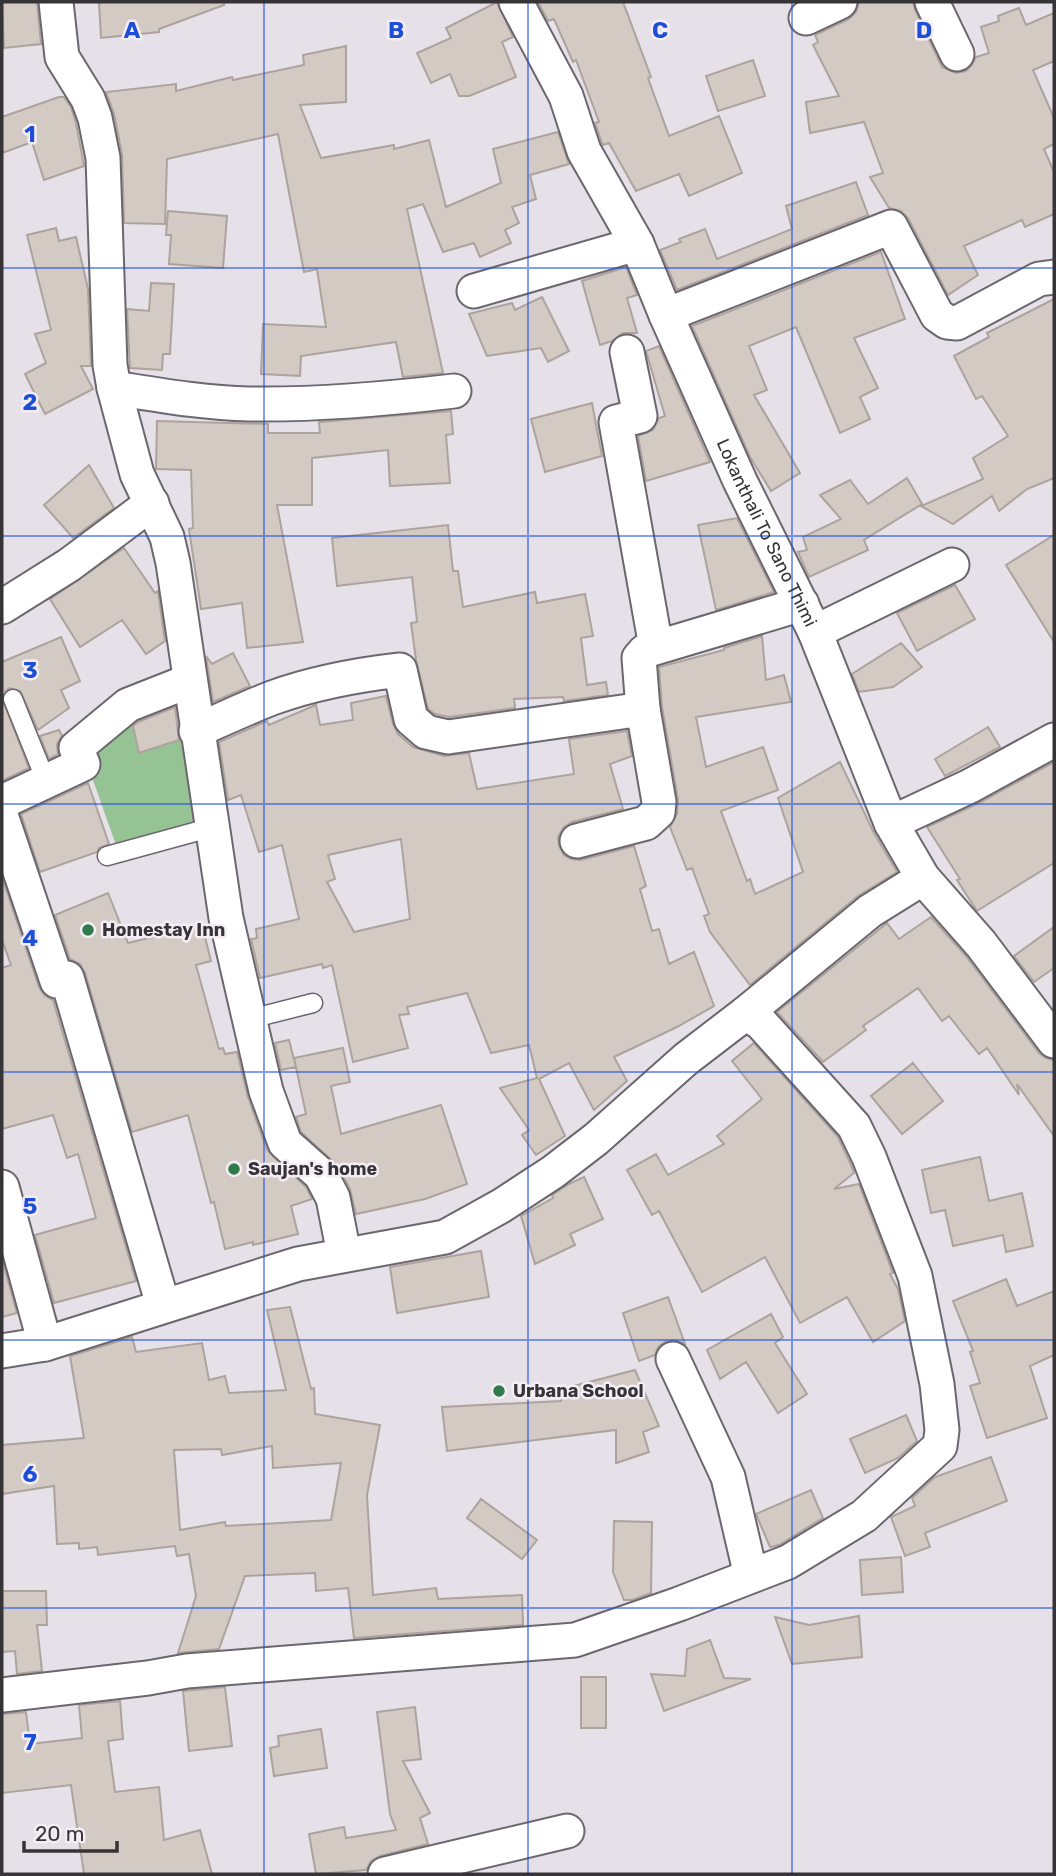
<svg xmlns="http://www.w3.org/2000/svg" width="1056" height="1876" viewBox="0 0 1056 1876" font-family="Rubik,sans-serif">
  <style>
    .green { fill: #95c394 }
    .building { fill: #d3cac4; stroke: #aca39d; stroke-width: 2; fill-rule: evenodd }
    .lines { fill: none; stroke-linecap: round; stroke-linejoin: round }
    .service-casing { stroke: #6c676e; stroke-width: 21 }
    .minor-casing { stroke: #6c676e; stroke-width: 37 }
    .service { stroke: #fff; stroke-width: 18 }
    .minor { stroke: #fff; stroke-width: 33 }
    .grid { fill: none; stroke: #1d4ed8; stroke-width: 2; stroke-opacity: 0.55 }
    .poi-dot { fill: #2f7b49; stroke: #f4edf5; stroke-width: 2.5 }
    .labels { text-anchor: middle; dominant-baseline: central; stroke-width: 5; stroke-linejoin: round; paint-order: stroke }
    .street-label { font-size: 18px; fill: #363437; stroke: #f4edf5 }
    .poi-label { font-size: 18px; font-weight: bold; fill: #363437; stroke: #f4edf5; text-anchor: start }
    .grid-label { font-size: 23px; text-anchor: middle; font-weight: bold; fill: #1d4ed8; stroke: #f4edf5; stroke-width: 5; stroke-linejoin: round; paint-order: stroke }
  </style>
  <rect width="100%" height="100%" fill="#e6e0e8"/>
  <!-- green -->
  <path class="green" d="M129,710l10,42 50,-16 15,85 -88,24 -34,-96z"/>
  <!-- building -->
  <path class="building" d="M2,2h35l4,42 -37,4z
    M99,2h125v3l-65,24v3l-58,6z
    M497,2l16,35 -11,5 14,35 -47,19h-10l-9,-22 -19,9 -14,-30 34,-15 -5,-10z
    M538,2h85l28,75 -3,1 21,58 50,-20 23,57 -53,23 -10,-22 -43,17 -27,-48 -6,2 -1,-2 -7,-20 4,-1 -23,-62 -3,2 -19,-43 -6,2z
    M859,2h54l2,8 27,57 14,6 10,-2 6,-6 4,-8 13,-4 -8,-26 18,-6 -1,-5 21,-8 7,17 28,-12v48l-21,9 21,48v26l-10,5 10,23v42l-29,13 -3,-7 -58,26 14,29 -30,20 -40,-77 -7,-7 -12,-3 -19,-31 13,-4 -19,-51 -54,11 -4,-31 33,-6 -26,-51 5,-3 -3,-7 34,-16 7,-7z
    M346,46v56l-46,3 21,53 73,-13v4l35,-9 17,67 55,-24 -8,-34 65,-17 11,32 -39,11 6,24 -24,8 7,16 -14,7 6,13 -31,14 -6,-14 -31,9 -20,-48 -16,5 36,164 -40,4 -7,-35 -95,14 -1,20 -39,-2 2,-50 63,3 -9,-58 -13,3 -26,-138 -111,25 -2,65 -41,-1 -2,-69 -8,-40 -8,-22 70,-8v7l56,-14 1,3 71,-15 -1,-10z
    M753,60l12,36 -47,15 -12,-35z
    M59,97h5l7,10 5,16 8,43 -40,14 -12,-38 -30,11v-36z
    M856,182l12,33 -191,75 -17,-40 21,-8 -2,-3 26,-10 12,30 75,-30 -6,-23z
    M168,211l59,5 -4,52 -54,-4 2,-29h-5z
    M56,228l3,13 17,-4 12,52 3,77h-10l12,23 -48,25 -20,-40 21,-11 -11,-29 16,-4 -24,-95z
    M881,252l24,67 -51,19 24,50 -18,9 10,22 -30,14 -44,-106 -47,19 18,44 -13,5 46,78 -29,18 -21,-34 -58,-131z
    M626,267l11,28 -10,3 10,35h-14l-11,8 -12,4 -18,-64z
    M151,283l23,1 -4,70h-7l-1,16 -32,-2 -3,-59 22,2z
    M542,297l27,54 -21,11 -7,-14 -54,8 -18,-42 43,-11 3,7z
    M1054,299v179l-27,11 -28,22 -7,-15 -39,28 -32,-18 62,-27 -10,-21 35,-22 -26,-40 -6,3 -22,-43 35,-19 -2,-4z
    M659,346l51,116 -64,19 -8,-45 15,-6 6,-12 6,-2 -19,-65z
    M592,403l10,53 -57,16 -14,-53z
    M451,411l2,23 -7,1 4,48 -60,3 -2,-36 -76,8v47h-35l26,137 -56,6 -5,-45 -41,6 -12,-80 4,-1 -2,-58 -35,-1 1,-48 111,3v9h52l-1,-11z
    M89,465l25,43 -41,30 -29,-33z
    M907,478l15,26 -58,36 4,10 -59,27 -11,-25 9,-2 -4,-13 38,-18 -21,-24 30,-15 18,24z
    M737,518l37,74 -58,18 -18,-85z
    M448,525l5,46h5l5,36 72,-15 2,11 48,-9 8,42 -12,2 6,47 19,-3 2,13 -44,6 -1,-4 -49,2 1,9 -66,9 -14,-3 -7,-5 -12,-49 -5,-37 6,-1 -5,-45 -75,9 -5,-48z
    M1054,535v107l-48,-77z
    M124,548l31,45 3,-2 7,50 -19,13 -24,-34 -42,27 -30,-48z
    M955,585l20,34 -58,32 -20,-38z
    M762,636l4,44 18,-5 7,27 -95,15 10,50 57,-20 15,43 -57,21 26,70 3,-2 5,15 48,-22 -25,-74 62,-36 34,71 23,39 -39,24 -108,89 -40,-53 -6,-16 5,-2 -17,-46 -5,2 -17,-43 7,-13 1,-15 -16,-92 -3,-40 65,-17v-2z
    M61,637l19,44 -19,9 8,18 -31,22 -18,-39 -11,-3 -4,4 -3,6v-36z
    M901,643l21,24 -29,20 -34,5 -7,-18z
    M233,653l17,33 -37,16 -7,-46 6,8z
    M386,696l7,28 5,10 15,13 31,9 25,-3 8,36 97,-15 -5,-35 58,-8 5,25 -22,8 13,45 -51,13 -8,5 -6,10 1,9 5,9 7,4 10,1 53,-14 12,40 -6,3 12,42 7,-2 10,35 25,-12 20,54 -37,21 -63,30 13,24 -33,29 -25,-47 -30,16 26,57 -29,19 -14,-20 7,-5 -29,-42 37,-10 -8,-33 -38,8 -24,-60 -60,14 2,7 -10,1 9,33 -55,14 -21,-97 -9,3 -1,-4 -62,14 -9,-39 6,-1 -1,-9 43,-10 -17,-74 -23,7 -18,-57 -13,5 -9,-58 48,-21 2,4 47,-20 4,20 33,-5 -2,-17zM401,839l9,80 -56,13 -27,-50 8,-3 -7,-24z
    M2,698l27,70 -27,13z
    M175,707l4,33 -40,13 -6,-27 5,-4z
    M988,727l12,20 -55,29 -10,-17z
    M59,730l3,6 -5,8 1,10 -9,5 -9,-23z
    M1054,762v101l-77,48 -20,-31 3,-1 -33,-52 52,-24z
    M88,783l21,61 -10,4 -2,4 -57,20 -19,-58z
    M2,877l37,110 6,9 8,4 83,281 -82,22 -19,-68 61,-17 -18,-64 -11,4 -14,-43 -51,14v-161l9,-3 -9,-25z
    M108,893l20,50 74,-18 9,36 -15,4 23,84 4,-1 2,6 12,-2 11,45 19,53 39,37 6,12 -21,7 7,28 -45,11v-3l-28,7 -11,-47 -3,1 -23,-88 -56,17 -47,-159 -5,-9 -10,-5 -15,-44z
    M931,917l35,39 73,97 7,5 8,2v76l-37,-52 2,11 -32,-47 -8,6 -30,-38 -7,5 -24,-33 -55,38 3,4 -43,32 -46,-50 110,-89 12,16z
    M1054,927v41l-20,14 -20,-26z
    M289,1040l7,27 -15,3 -6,-27z
    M754,1043l84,94 13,28 3,8 -20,16 25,-5 34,89 -3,1 8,15 7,32 -32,21 -26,-45 -47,26 -35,-66 -63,35 -43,-81 -7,4 -25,-45 29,-16 12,21 56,-31 -7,-8 45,-37 -30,-38z
    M343,1048l7,34 -19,4 10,48 100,-29 26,79 -42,15 -69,15 -6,-25 -12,-23 -37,-34 -5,-15 10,-3 -12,-56z
    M913,1063l30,38 -41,33 -31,-38z
    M980,1157l9,44 33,-8 11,53 -27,6 -3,-17 -50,11 -8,-36 -14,3 -9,-43z
    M584,1177l19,42 -33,15 5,11 -40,19 -14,-48 32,-18 -1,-3 17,-11z
    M481,1251l8,46 -92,16 -7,-46z
    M2,1259l15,54 -15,4z
    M1006,1279l11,27 37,-15v64l-24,11 17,52 -60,20 -17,-52 10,-3 -10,-31 3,-1 -20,-50z
    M668,1297l17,47 -10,-4 -9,1 -8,6 -3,8 -16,6 -16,-48z
    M290,1307l21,82 3,-1 1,26 65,11 -13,70 6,100 63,-7 2,11 84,-4 1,30 -169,13 -6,-50 -32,3 -1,-18 -70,3 -26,73 -41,4 18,-57 -7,-42 -12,2 -2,-10 -77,9 -1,-8 -18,2v-6l-22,1 -3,-58 -52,8v-49l82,-7 -14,-82 62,-19 4,15 66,-9 7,37 16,-4 4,17 57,-3 -19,-80zM272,1446l1,22 68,-5 -10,57 -105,6 -1,-4 -45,8 -6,-80 47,-1 1,6z
    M771,1314l12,23 -8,6 32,51 -29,19 -32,-51 -26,17 -13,-29z
    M635,1370l24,56 -16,6 6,20 -33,11v-33l-169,21 -5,-44 119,-6 1,-12z
    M906,1415l11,26 -19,17 -33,15 -15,-34z
    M991,1457l16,44 -82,32 5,14 -25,9 -14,-39 24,-11 -3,-8 23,-21z
    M811,1490l12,28 -44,27 -9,2 -14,-33z
    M481,1499l56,41 -15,19 -55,-41z
    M614,1521l38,1 -1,71 -19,7h-8l-11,-28z
    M901,1557l2,35 -41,3 -2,-35z
    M2,1591h44l1,34h-10l5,46 -25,3 -2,-23 -13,1z
    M859,1616l3,41 -70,7 -17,-47 34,8z
    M710,1640l14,38 27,1 -87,32 -13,-37 34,2 2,-27z
    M581,1677h25v51h-25z
    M225,1687l7,59 -43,5 -6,-60z
    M120,1701l3,38 -15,2 7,51 44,-5 5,53 36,-10 12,44h-128l-13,-89 -69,8v-79l24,-2 4,32 52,-6 -3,-33z
    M415,1707l6,52 -18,2 27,52 -10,5 8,26 -48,12 -9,5 -5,9 -50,4 -7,-40 35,-7 2,11 50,-8 -6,-16 -13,-102z
    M321,1729l6,39 -53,8 -4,-28 9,-2 -1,-10z"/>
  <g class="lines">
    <!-- service casing -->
    <g class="service-casing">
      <path id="service" d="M13,699l33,82
        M107,856l106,-29
        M250,1019l63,-16"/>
    </g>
    <!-- minor casing -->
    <g class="minor-casing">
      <g id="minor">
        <path d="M56,2l6,55 26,42 7,19 8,40 7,207 4,23 23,86 30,63 6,26 53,355 40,173 19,52 36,32 12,23 11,56"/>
        <path id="s1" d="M516,2l50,94 18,55 53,93 29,71 74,166 75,151 76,191 32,55 58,66 73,97"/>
        <path d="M932,2l25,52"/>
        <path d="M806,18l34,-16"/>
        <path d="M474,291l163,-47"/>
        <path d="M666,315l225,-88 46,88 10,7 10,1 82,-44 15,-2"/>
        <path d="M627,352l13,64 -24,6 40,225"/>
        <path d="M114,388c45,7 89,15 135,16 68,1 137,-5 205,-13"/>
        <path d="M2,607l67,-42 83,-62"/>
        <path d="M815,632l137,-67"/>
        <path d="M196,731c25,-11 50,-23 76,-33 41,-15 84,-23 128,-28l11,49 15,13 22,5 195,-28"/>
        <path d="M2,802l81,-38 -7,-16 52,-43 61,-24"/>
        <path d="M2,818l55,163 10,-3 96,327"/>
        <path d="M891,823l79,-37 84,-46"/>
        <path d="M577,841l69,-18 12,-11 1,-10 -16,-93 -4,-51 6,-7 157,-47"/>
        <path d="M2,1187l43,157"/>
        <path d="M2,1351l43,-7 253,-80 147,-27 56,-31 52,-34 43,-33 90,-80 60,-46 124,-102 53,-33"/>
        <path d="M673,1359l55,118 23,99"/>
        <path d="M2,1695l146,-17 39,-7 388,-31 104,-36 109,-42 76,-46 76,-70 2,-16 -5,-46 -22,-108 -46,-119 -15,-31 -93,-103 -15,-10"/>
        <path d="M385,1874l182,-43"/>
      </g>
    </g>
    <!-- service -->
    <use href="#service" class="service"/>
    <!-- minor -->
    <use href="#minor" class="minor"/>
  </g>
  <!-- grid -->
  <path class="grid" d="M264,2v1872M528,2v1872M792,2v1872M2,268h1052M2,536h1052M2,804h1052M2,1072h1052M2,1340h1052M2,1608h1052"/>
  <!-- markers -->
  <g class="poi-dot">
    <circle cx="88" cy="930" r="7"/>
    <circle cx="234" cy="1169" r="7"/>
    <circle cx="499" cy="1391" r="7"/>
  </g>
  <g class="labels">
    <!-- street labels -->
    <g class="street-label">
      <text stroke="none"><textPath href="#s1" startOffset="588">Lokanthali To Sano Thimi</textPath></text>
    </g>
    <!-- poi labels -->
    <g class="poi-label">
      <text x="102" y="930">Homestay Inn</text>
      <text x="248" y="1169">Saujan's home</text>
      <text x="513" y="1391">Urbana School</text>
    </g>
  </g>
  <g class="grid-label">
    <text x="132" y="38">A</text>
    <text x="396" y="38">B</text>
    <text x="660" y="38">C</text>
    <text x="924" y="38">D</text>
    <text x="30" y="142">1</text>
    <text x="30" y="410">2</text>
    <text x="30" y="678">3</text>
    <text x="30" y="946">4</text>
    <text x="30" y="1214">5</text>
    <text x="30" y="1482">6</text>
    <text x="30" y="1750">7</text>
  </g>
  <!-- border -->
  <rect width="1056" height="1876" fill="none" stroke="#363437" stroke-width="7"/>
  <!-- scale -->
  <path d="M24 1841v10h93v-10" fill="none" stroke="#363437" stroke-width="3.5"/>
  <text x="35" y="1841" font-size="21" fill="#363437" stroke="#f4edf5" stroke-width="5" paint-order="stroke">20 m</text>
</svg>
